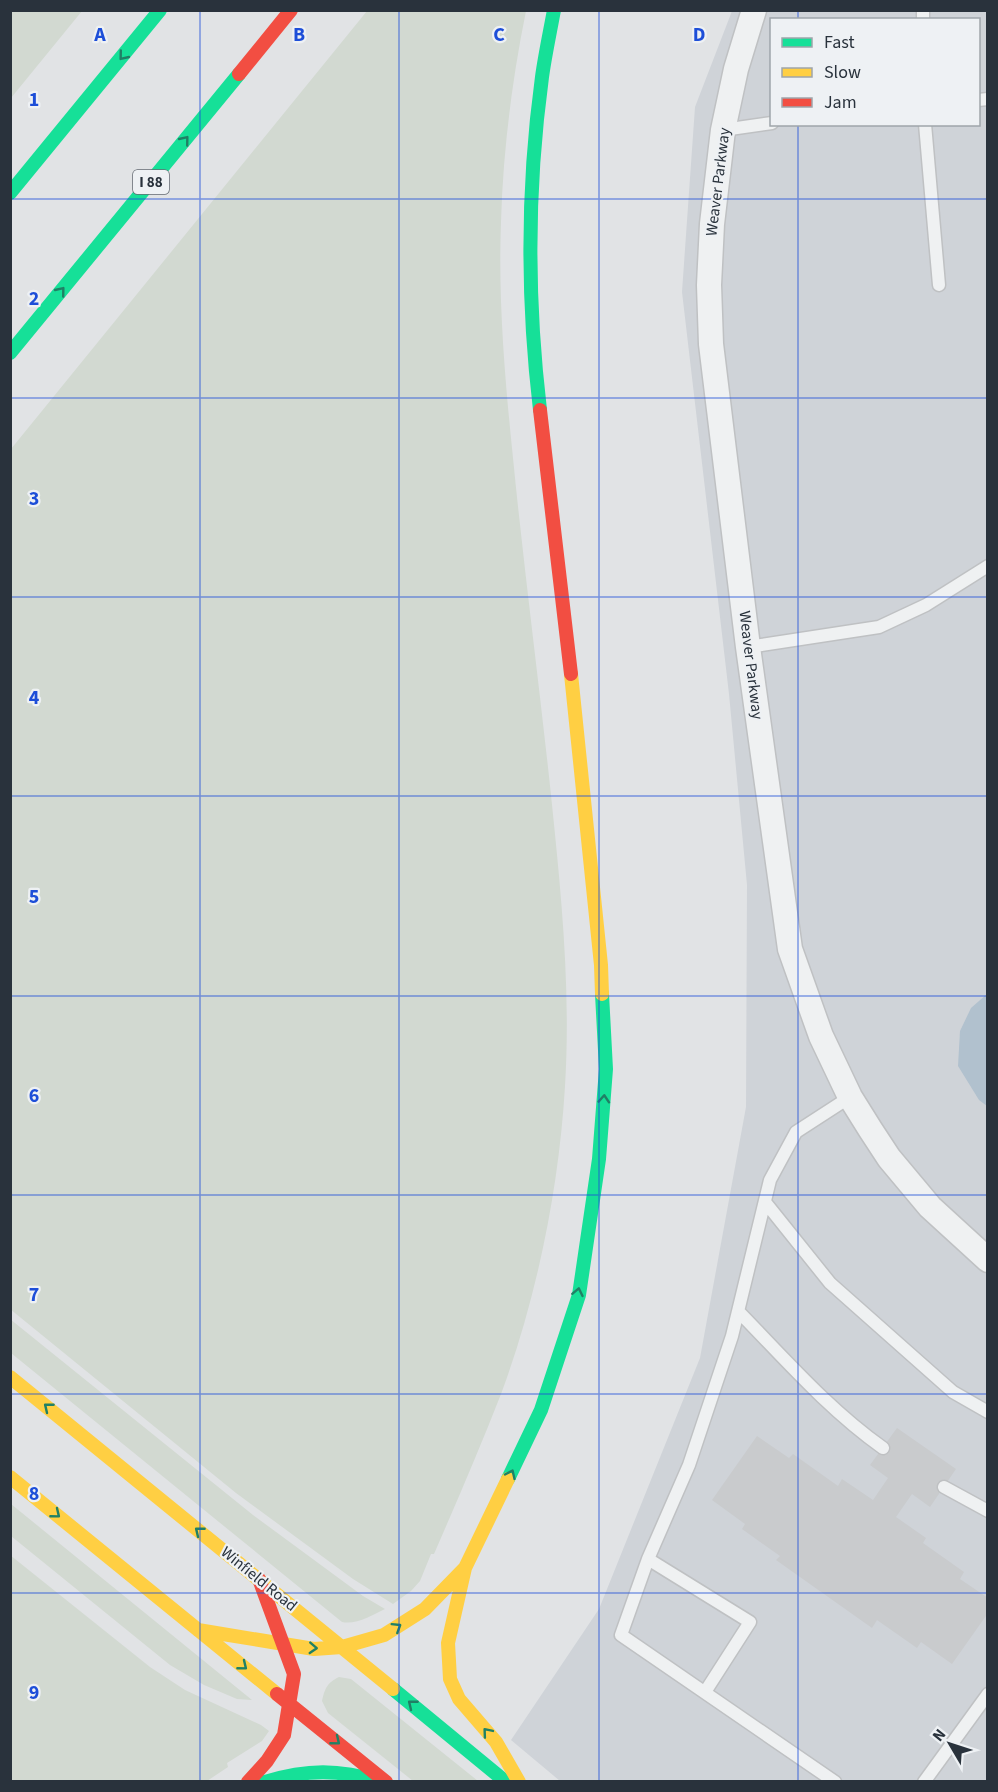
<svg xmlns="http://www.w3.org/2000/svg" width="998" height="1792" viewBox="0 0 998 1792" font-family="'Source Sans 3',sans-serif">
  <style>
    .built { fill: #cfd3d8; fill-rule: evenodd }
    .green { fill: #d2d9d1 }
    .water { fill: #b1c1ce }
    .building { fill: #c9cbcd }
    .lines { fill: none; stroke-linecap: round; stroke-linejoin: round }
    .lane-casing { stroke: #bfc1c3; stroke-width: 15 }
    .street-casing { stroke: #bfc1c3; stroke-width: 27 }
    .lane { stroke: #eff1f2; stroke-width: 12 }
    .street { stroke: #eff1f2; stroke-width: 24 }
    .fast { stroke: #16e098; stroke-width: 14 }
    .slow { stroke: #ffcf43; stroke-width: 14 }
    .jam { stroke: #f24e42; stroke-width: 14 }
    .oneway { stroke: #208065 }
    .grid { fill: none; stroke: #1d4ed8; stroke-width: 1.5; stroke-opacity: 0.55 }
    .labels { text-anchor: middle; dominant-baseline: central; stroke-width: 4.5; stroke-linejoin: round; paint-order: stroke }
    .shield { fill: #eef1f4; stroke: #646b73; stroke-width: 1.5 }
    .shield-label { font-size: 15px; font-weight: bold; fill: #29323c }
    .street-label { font-size: 16px; fill: #29323c; stroke: #eef1f4 }
    .grid-label { font-size: 20px; text-anchor: middle; font-weight: bold; fill: #1d4ed8; stroke: #eef1f4; stroke-width: 4.5; stroke-linejoin: round; paint-order: stroke }
  </style>
  <rect width="100%" height="100%" fill="#e1e3e5"/>
  <!-- built -->
  <path class="built" d="M732,11h255v1770h-427l-49,-41 88,-131 101,-251 46,-251 1,-222 -18,-191 -47,-402 13,-185zM772,20h206v104h-206z"/>
  <!-- green -->
  <path class="green" d="M11,10l71,1 -71,87 -1,-87z
    M367,11h159c-14,69 -23,140 -25,211 -3,78 4,158 12,236 11,112 26,224 38,337 10,97 20,193 14,291 -6,102 -28,211 -64,308 -21,54 -44,107 -67,160h-3l-11,27 -9,10 -18,13 -40,-25 -117,-86 -226,-184 1,-860z
    M10,1319l243,196 110,81 22,13c-12,6 -29,16 -43,13l-331,-269z
    M10,1504h1l241,196 -15,-1 -33,-14 -34,-20 -159,-129z
    M10,1555l140,112 35,23 76,35 8,6 -7,10 -35,22 1,4 -21,14h-196z
    M339,1677l12,2 127,102h-65l-85,-68 -6,-12c3,-13 5,-18 17,-24z"/>
  <!-- water -->
  <path class="water" d="M987,994v112l-8,-6 -21,-34 2,-35 11,-23z"/>
  <!-- building -->
  <path class="building" d="M897,1428l59,41 -26,38 -18,-13 -16,23 30,21 -3,5 41,29 -4,7 28,19v15l-36,51 -31,-22 -4,6 -40,-28 -5,8 -96,-68 4,-4 -38,-27 3,-5 -33,-24 45,-64 32,22 4,-4 45,32 4,-7 31,21 15,-22 -18,-13z"/>
  <g class="lines">
    <!-- lane casing -->
    <g class="lane-casing">
      <path id="lane" d="M923,10v10
        M978,100l10,-1
        M925,124l14,161
        M723,130l49,-7
        M748,647l131,-20 47,-22 62,-39
        M765,1202l65,81 123,109 35,20
        M738,1311c46,47 90,98 145,137
        M944,1487l44,24
        M648,1559l102,63 -45,70
        M835,1782l-214,-147 27,-76 41,-94 43,-129 38,-156 26,-48 54,-35
        M924,1782l64,-88"/>
    </g>
    <!-- street casing -->
    <g class="street-casing">
      <path id="street" d="M754,10l-18,59 -13,61 -11,94 -3,61 2,59 37,303 42,302 31,87 29,61 20,32 19,29 41,49 58,53"/>
    </g>
    <!-- lane -->
    <use href="#lane" class="lane"/>
    <!-- street -->
    <use href="#street" class="street"/>
    <!-- fast -->
    <path class="fast" d="M10,193l150,-183
      M10,353l229,-279
      M540,410c-13,-110 -13,-223 2,-333 3,-22 8,-45 12,-67
      M508,1479l33,-69 38,-115 20,-136 7,-90 -4,-75
      M393,1689l113,93
      M265,1782c42,-13 74,-13 116,0"/>
    <!-- slow -->
    <path class="slow" d="M571,674l30,291 1,29
      M10,1377l383,312
      M10,1477l267,217
      M465,1568l-17,75 2,36 9,20 37,43 23,40
      M198,1630l116,19 28,-2 42,-12 41,-26 40,-41 43,-89"/>
    <!-- jam -->
    <path class="jam" d="M239,74l52,-64
      M540,410l31,264
      M277,1694l109,88
      M248,1782l19,-21 17,-26 10,-61 -35,-95"/>
  </g>
  <!-- one-way arrows -->
  <defs><path id="oneway-chevron" d="M-2-3.5L2.5 0L-2 3.5" fill="none" stroke-width="1.6" stroke-linecap="round" stroke-linejoin="round" transform="scale(1.5)"/></defs>
  <g class="oneway">
    <use href="#oneway-chevron" transform="translate(123 56) rotate(129)"/>
    <use href="#oneway-chevron" transform="translate(185 140) rotate(-51)"/>
    <use href="#oneway-chevron" transform="translate(61 291) rotate(-51)"/>
    <use href="#oneway-chevron" transform="translate(604 1099) rotate(-86)"/>
    <use href="#oneway-chevron" transform="translate(578 1292) rotate(-78)"/>
    <use href="#oneway-chevron" transform="translate(48 1407) rotate(-141)"/>
    <use href="#oneway-chevron" transform="translate(511 1474) rotate(-65)"/>
    <use href="#oneway-chevron" transform="translate(56 1514) rotate(39)"/>
    <use href="#oneway-chevron" transform="translate(199 1531) rotate(-141)"/>
    <use href="#oneway-chevron" transform="translate(397 1627) rotate(-32)"/>
    <use href="#oneway-chevron" transform="translate(313 1648) rotate(3)"/>
    <use href="#oneway-chevron" transform="translate(243 1666) rotate(39)"/>
    <use href="#oneway-chevron" transform="translate(412 1704) rotate(-141)"/>
    <use href="#oneway-chevron" transform="translate(487 1732) rotate(-130)"/>
    <use href="#oneway-chevron" transform="translate(336 1741) rotate(39)"/>
  </g>
  <!-- grid -->
  <path class="grid" d="M200,10v1772M399,10v1772M599,10v1772M798,10v10M798,124v1658M10,199h978M10,398h978M10,597h978M10,796h978M10,996h978M10,1195h978M10,1394h978M10,1593h978"/>
  <g class="labels">
    <!-- shield labels -->
    <rect class="shield" x="133" y="170" width="36" height="24" rx="4.5"/>
    <g class="shield-label">
      <text x="151" y="182">I 88</text>
    </g>
    <!-- street labels -->
    <g class="street-label">
      <text transform="translate(718 182) rotate(-83)">Weaver Parkway</text>
      <text transform="translate(751 665) rotate(83)">Weaver Parkway</text>
      <text transform="translate(259 1579) rotate(39)">Winfield Road</text>
    </g>
  </g>
  <g class="grid-label">
    <text x="100" y="41">A</text>
    <text x="299" y="41">B</text>
    <text x="499" y="41">C</text>
    <text x="699" y="41">D</text>
    <text x="34" y="106">1</text>
    <text x="34" y="305">2</text>
    <text x="34" y="505">3</text>
    <text x="34" y="704">4</text>
    <text x="34" y="903">5</text>
    <text x="34" y="1102">6</text>
    <text x="34" y="1301">7</text>
    <text x="34" y="1500">8</text>
    <text x="34" y="1699">9</text>
  </g>
  <!-- border -->
  <rect width="998" height="1792" fill="none" stroke="#29323c" stroke-width="24"/>
  <!-- legend -->
  <rect x="770" y="18" width="210" height="108" fill="#eef1f4" stroke="#9fa5aa" stroke-width="1.5"/>
  <rect x="782" y="38" width="30" height="9" fill="#16e098" stroke="#9fa5aa" stroke-width="1.5"/>
  <text x="824" y="48" font-size="18" fill="#29323c">Fast</text>
  <rect x="782" y="68" width="30" height="9" fill="#ffcf43" stroke="#9fa5aa" stroke-width="1.5"/>
  <text x="824" y="78" font-size="18" fill="#29323c">Slow</text>
  <rect x="782" y="98" width="30" height="9" fill="#f24e42" stroke="#9fa5aa" stroke-width="1.5"/>
  <text x="824" y="108" font-size="18" fill="#29323c">Jam</text>
  <!-- north arrow -->
  <g transform="translate(950 1744) rotate(309)" stroke="#eef1f4" stroke-width="4.5" paint-order="stroke">
  <path d="M0-4.5L10 22L0 15L-10 22Z" fill="#29323c"/>
  <text y="-9" font-size="16" font-weight="bold" text-anchor="middle" fill="#29323c">N</text>
  </g>
</svg>
